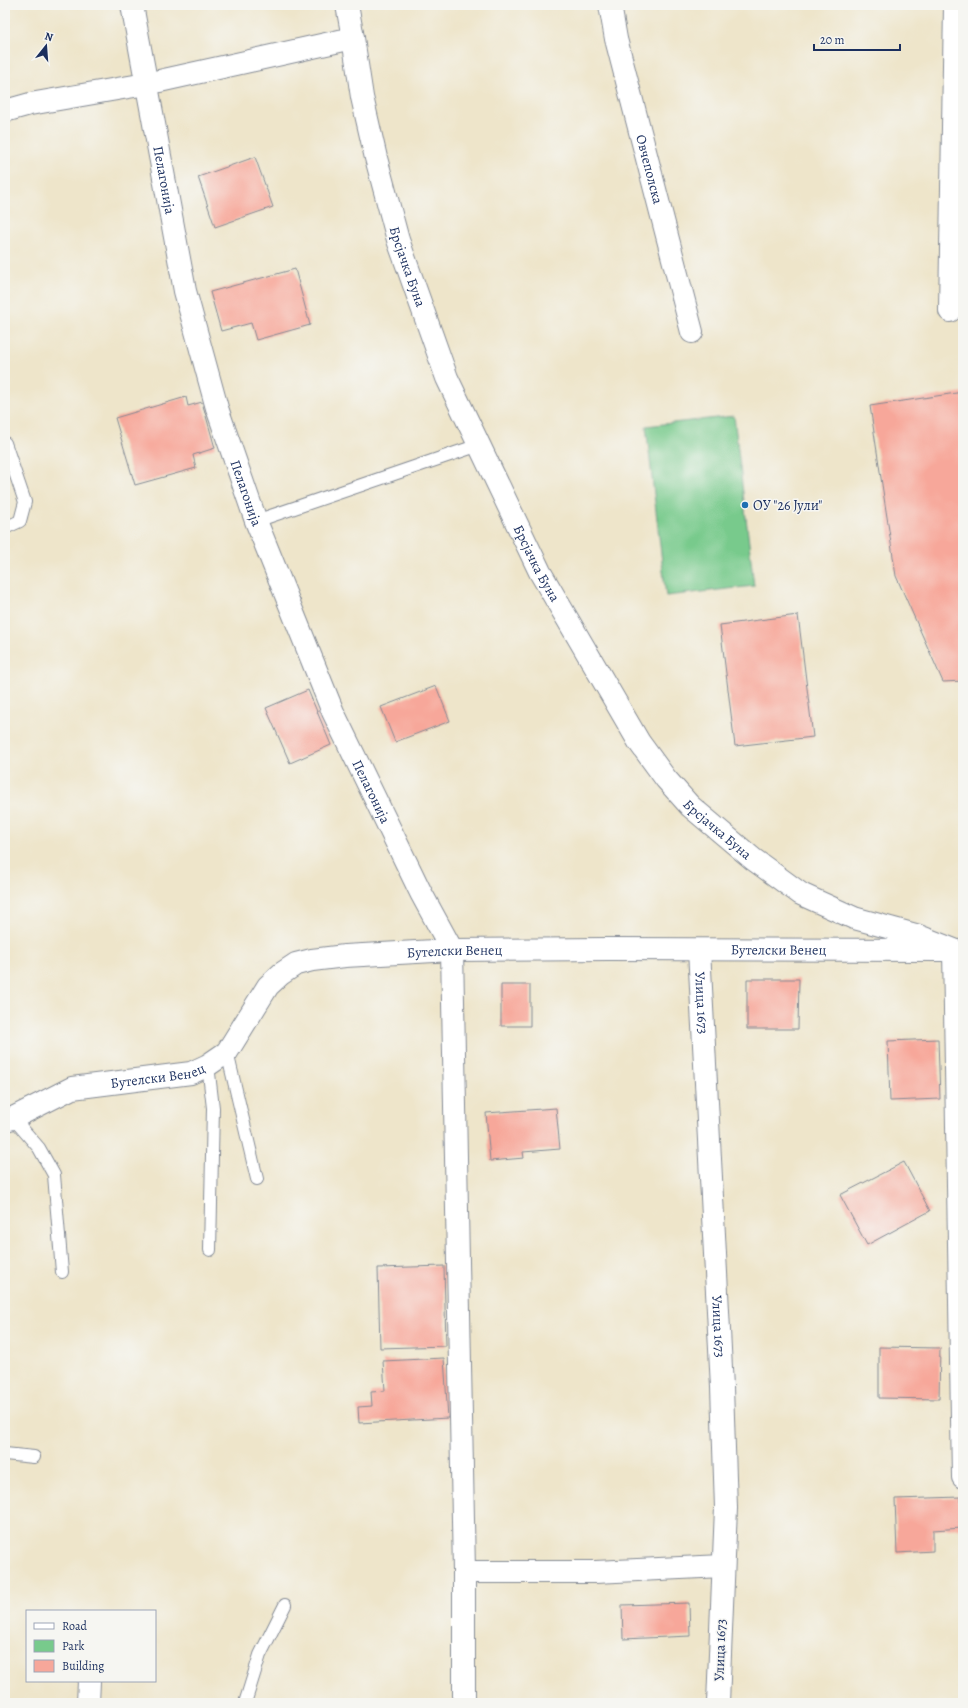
<svg xmlns="http://www.w3.org/2000/svg" width="968" height="1708" viewBox="0 0 968 1708" font-family="Alegreya,serif">
  <style>
    .green { fill: #78ca8c; stroke: #4a7c75 }
    .building { fill: #f7a79a }
    .lines { fill: none; stroke-linecap: round; stroke-linejoin: round }
    .lane-casing { stroke: #848a94; stroke-width: 14 }
    .street-casing { stroke: #848a94; stroke-width: 24 }
    .lane { stroke: #fff; stroke-width: 12 }
    .street { stroke: #fff; stroke-width: 22 }
    .poi-dot { fill: #1f6fb2; stroke: #f6f6f2; stroke-width: 1.5 }
    .labels { text-anchor: middle; dominant-baseline: central; stroke-width: 3; stroke-linejoin: round; paint-order: stroke }
    .street-label { font-size: 14px; fill: #1b2f5e; stroke: #f6f6f2 }
    .poi-label { font-size: 14px; fill: #1b2f5e; stroke: #f6f6f2; text-anchor: start }
  </style>
  <rect width="100%" height="100%" fill="#f6f6f2"/>
  <filter id="ink" filterUnits="userSpaceOnUse"><feTurbulence type="fractalNoise" baseFrequency=".025" numOctaves="2"/><feDisplacementMap in="SourceGraphic" scale="8" xChannelSelector="R" yChannelSelector="G"/><feConvolveMatrix kernelMatrix="1 2 1 2 8 2 1 2 1" color-interpolation-filters="sRGB"/></filter>
  <filter id="wash" filterUnits="userSpaceOnUse"><feTurbulence type="fractalNoise" baseFrequency=".012" numOctaves="4" result="noise"/><feDisplacementMap in="SourceGraphic" scale="16" xChannelSelector="R" yChannelSelector="G"/><feGaussianBlur stdDeviation="0.9" result="paint"/><feColorMatrix in="noise" values="0 0 0 0 0 0 0 0 0 0 0 0 0 0 0 0 0 1.4 0 .05"/><feComposite in="paint" operator="in"/></filter>
  <g filter="url(#wash)">
    <rect width="100%" height="100%" fill="#eee5ca"/>
    <!-- green -->
    <path class="green" d="M734,416l20,170 -88,10 -20,-170z"/>
    <g id="blocks">
      <!-- building -->
      <path class="building" d="M255,157l18,50 -58,20 -17,-50z
        M295,269l15,56 -54,15 -5,-17 -30,8 -11,-39z
        M963,392v289l-20,1 -47,-106 -26,-170z
        M186,397l2,9 14,-4 13,46 -22,7 3,13 -61,17 -20,-67z
        M798,615l15,122 -78,9 -15,-121z
        M436,686l14,35 -55,21 -14,-35z
        M308,690l23,55 -41,18 -24,-55z
        M747,979h52l-1,50h-51z
        M501,985h29v41h-29z
        M938,1039l2,60 -50,2 -2,-60z
        M556,1108l4,41 -37,3 1,6 -34,3 -4,-48z
        M904,1162l26,49 -63,34 -27,-50z
        M444,1266l2,80 -66,2 -2,-80z
        M879,1347l61,1 -1,51 -60,-1z
        M444,1358l4,60 -89,5 -1,-16 14,-1 -1,-14 14,-1 -2,-30z
        M961,1497l1,31 -29,2v21l-36,2 -2,-54z
        M689,1603l1,33 -67,3 -1,-34z"/>
    </g>
  </g>
  <g filter="url(#ink)">
    <use href="#blocks" fill-opacity="0" stroke="#848a94" stroke-width="1"/>
    <g class="lines">
      <!-- lane casing -->
      <g class="lane-casing">
        <path id="lane" d="M5,443l20,59 -5,19 -15,7
          M256,521l223,-76
          M227,1052l30,127
          M208,1065l5,43 -3,142
          M13,1118l26,30 15,27 8,97
          M5,1454l29,3
          M245,1703l15,-48 25,-50"/>
      </g>
      <!-- street casing -->
      <g class="street-casing">
        <g id="street">
          <path id="s1" d="M132,5l53,286 32,117 39,113 77,191 88,181 31,57 12,622v131"/>
          <path id="s2" d="M347,5l6,33 9,59 14,61 22,82 49,138 93,194 99,170 27,37 24,27 63,53 48,35 53,24 62,17 38,15 9,527"/>
          <path id="s3" d="M610,5l6,34 76,293"/>
          <path d="M5,111l25,-7 116,-20 207,-46"/>
          <path d="M950,311l5,-306"/>
          <path id="s4" d="M699,950l23,437 4,121 -8,195"/>
          <path id="s5" d="M5,1120l8,-2 59,-30 119,-15 17,-8 19,-13 41,-66 13,-12 15,-10 16,-4 33,-4 107,-6 157,-1 334,1"/>
          <path d="M464,1572h131l128,-6"/>
          <path d="M88,1703l1,-22"/>
        </g>
      </g>
      <!-- lane -->
      <use href="#lane" class="lane"/>
      <!-- street -->
      <use href="#street" class="street"/>
    </g>
  </g>
  <!-- markers -->
  <circle class="poi-dot" cx="745" cy="505" r="4"/>
  <g class="labels">
    <!-- street labels -->
    <g class="street-label">
      <text stroke="none"><textPath href="#s3" startOffset="169">Овчеполска</textPath></text>
      <text stroke="none"><textPath href="#s1" startOffset="178">Пелагонија</textPath></text>
      <text stroke="none"><textPath href="#s2" startOffset="269">Брсјачка Буна</textPath></text>
      <text stroke="none"><textPath href="#s1" startOffset="502">Пелагонија</textPath></text>
      <text stroke="none"><textPath href="#s2" startOffset="593">Брсјачка Буна</textPath></text>
      <text stroke="none"><textPath href="#s1" startOffset="826">Пелагонија</textPath></text>
      <text stroke="none"><textPath href="#s2" startOffset="917">Брсјачка Буна</textPath></text>
      <text stroke="none"><textPath href="#s5" startOffset="833">Бутелски Венец</textPath></text>
      <text stroke="none"><textPath href="#s5" startOffset="509">Бутелски Венец</textPath></text>
      <text stroke="none"><textPath href="#s4" startOffset="53">Улица 1673</textPath></text>
      <text stroke="none"><textPath href="#s5" startOffset="161">Бутелски Венец</textPath></text>
      <text stroke="none"><textPath href="#s4" startOffset="377">Улица 1673</textPath></text>
      <text transform="translate(720 1650) rotate(-88)">Улица 1673</text>
    </g>
    <!-- poi labels -->
    <g class="poi-label">
      <text x="753" y="505">ОУ "26 Јули"</text>
    </g>
  </g>
  <!-- margin -->
  <rect width="968" height="1708" fill="none" stroke="#f6f6f2" stroke-width="20"/>
  <!-- legend -->
  <rect x="26" y="1610" width="130" height="72" fill="#f6f6f2" stroke="#9ea6b7"/>
  <rect x="34" y="1623" width="20" height="6" fill="#ffffff" stroke="#9ea6b7"/>
  <text x="62" y="1630" font-size="12" fill="#1b2f5e">Road</text>
  <rect x="34" y="1640" width="20" height="12" fill="#78ca8c" stroke="#9ea6b7"/>
  <text x="62" y="1650" font-size="12" fill="#1b2f5e">Park</text>
  <rect x="34" y="1660" width="20" height="12" fill="#f7a79a" stroke="#9ea6b7"/>
  <text x="62" y="1670" font-size="12" fill="#1b2f5e">Building</text>
  <!-- north arrow -->
  <g transform="translate(46 46) rotate(17)" stroke="#f6f6f2" stroke-width="3" paint-order="stroke">
  <path d="M0-3L7 15L0 10L-7 15Z" fill="#1b2f5e"/>
  <text y="-6" font-size="11" font-weight="bold" text-anchor="middle" fill="#1b2f5e">N</text>
  </g>
  <!-- scale -->
  <path d="M814 44v6h86v-6" fill="none" stroke="#1b2f5e" stroke-width="2"/>
  <text x="820" y="44" font-size="12" fill="#1b2f5e" stroke="#f6f6f2" stroke-width="3" paint-order="stroke">20 m</text>
</svg>
